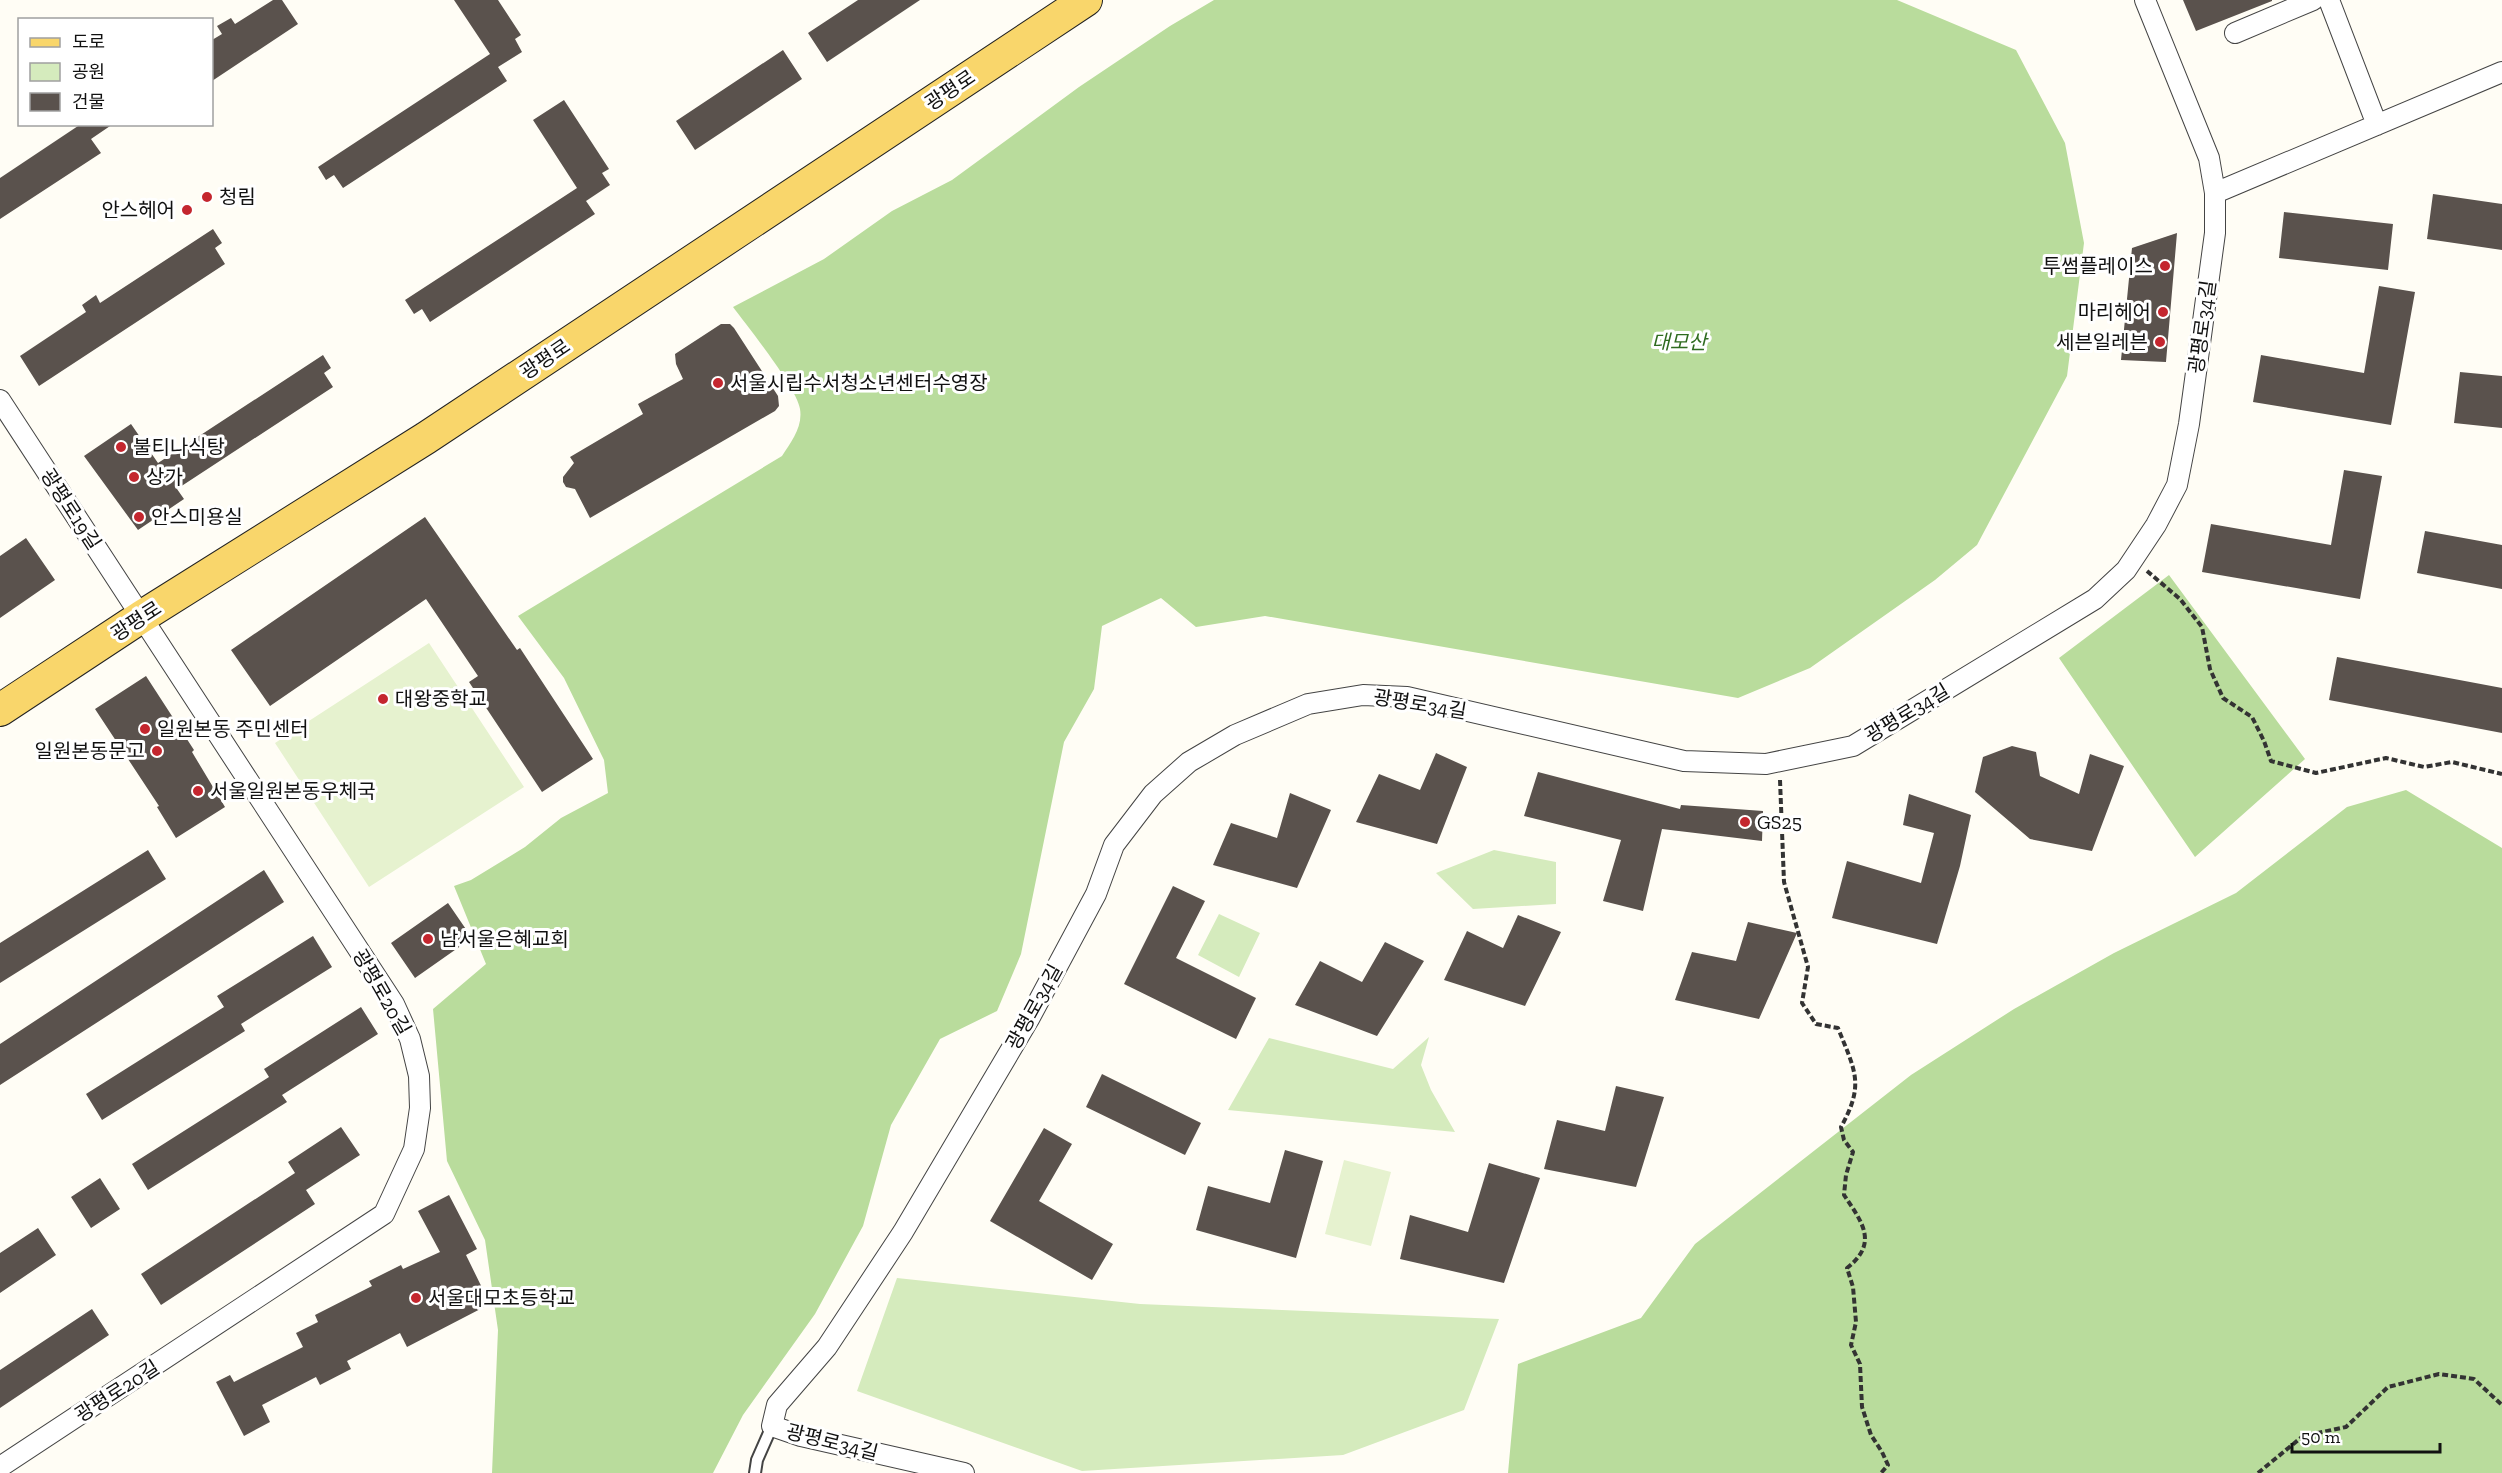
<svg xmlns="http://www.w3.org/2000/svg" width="2502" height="1473" viewBox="0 0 2502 1473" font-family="'Zilla Slab','Noto Sans KR',serif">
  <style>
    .green { fill: #d5ebbd }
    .forest { fill: #b9dc9c }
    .pitch { fill: #e6f2cf }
    .building { fill: #5a524d }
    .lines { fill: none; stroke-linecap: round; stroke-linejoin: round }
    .lane-casing { stroke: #444; stroke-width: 14 }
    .street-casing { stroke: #444; stroke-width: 22 }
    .primary-casing { stroke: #222; stroke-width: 34 }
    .path { stroke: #333; stroke-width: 4; stroke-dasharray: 6 3; stroke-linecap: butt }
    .lane { stroke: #fff; stroke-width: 10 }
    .street { stroke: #fff; stroke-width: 20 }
    .primary { stroke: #f9d66b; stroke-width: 32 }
    .poi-dot { fill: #c4262e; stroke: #fff; stroke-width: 2 }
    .labels { text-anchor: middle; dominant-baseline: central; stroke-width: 6; stroke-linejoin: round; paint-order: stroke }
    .street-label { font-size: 20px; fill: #111; stroke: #fff }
    .poi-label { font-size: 20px; fill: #111; stroke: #fff; text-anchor: start }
    .park-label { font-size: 20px; font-style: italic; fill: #2f6b1f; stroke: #fff }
  </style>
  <rect width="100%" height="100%" fill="#fffdf5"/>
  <!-- green -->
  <path class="green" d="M1494,850l62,12v42l-83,5 -37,-36z
    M1219,914l41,19 -21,44 -41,-22z
    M1429,1037l-8,28 10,25 24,42 -227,-22 41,-72 124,31z
    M897,1278l243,26 359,15 -35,91 -121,45 -261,16 -225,-80z"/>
  <!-- forest -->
  <path class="forest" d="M1214,0h683l119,50 49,93 19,100 -17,133 -90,169 -42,35 -125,88 -72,30 -473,-82 -69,11 -35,-29 -59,28 -8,63 -30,53 -43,212 -24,57 -57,28 -49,86 -28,101 -48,88 -72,101 -30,58h-221l6,-143 -13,-90 -38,-79 -14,-152 53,-45 -32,-78 17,-6 54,-33 36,-29 47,-25 -4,-33 -40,-82 -46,-62 264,-160c9,-14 21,-29 18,-47 -3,-21 -52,-82 -67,-102l91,-48 68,-48 60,-31 127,-93 91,-61z
    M2169,575l136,184 -110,98 -136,-199z
    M2406,790l96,58v625h-994l10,-109 123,-46 54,-74 216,-169 103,-66 100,-56 122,-60 111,-86z"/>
  <!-- pitch -->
  <path class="pitch" d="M429,643l95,144 -155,100 -94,-144z
    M1344,1160l47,12 -20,74 -46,-12z"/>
  <!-- building -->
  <path class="building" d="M273,0h9l16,24 -86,57v-41l10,-6 -5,-8 14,-8 4,6z
    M454,0h44l23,35 -6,4 7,13 -24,15 9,14 -164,107 -9,-13 -8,5 -8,-13 172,-113z
    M858,0h62l-93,62 -19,-29z
    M2183,0h89v1l-76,30z
    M783,50l19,29 -107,71 -19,-29z
    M564,100l45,69 -7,4 8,12 -24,16 9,13 -165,108 -8,-13 -8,5 -9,-14 172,-112 -44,-68z
    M81,124h32l-22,15 10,14 -101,66v-41z
    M2433,194l69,10v46l-75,-11z
    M2284,212l109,12 -5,46 -109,-12z
    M213,229l9,14 -7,5 10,16 -186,122 -19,-30 66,-44 -4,-7 14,-10 4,8z
    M2177,233l-11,129 -45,-2 11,-112z
    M2379,286l36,6 -24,133 -138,-23 8,-47 103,18z
    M721,324h9l4,4 44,68 1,10 -4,5 -185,107 -15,-29 -9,-2 -3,-5v-5l11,-14 -4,-6 73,-43 -5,-10 45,-25 -7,-15 -1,-10z
    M323,355l8,13 -7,5 9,14 -156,102 7,10 -46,31 -54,-74 47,-32 27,39z
    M2460,372l42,4v52l-48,-5z
    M2344,470l38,6 -22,123 -158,-27 9,-48 120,21z
    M425,517l92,133 3,-2 73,111 -51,33 -73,-110 9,-6 -52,-77 -156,107 -39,-56z
    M2425,531l77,14v44l-85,-16z
    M26,538l29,42 -55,38v-62z
    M2337,657l165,31v45l-173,-33z
    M146,676l48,74 -2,2 33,55 -49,31 -19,-31 2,-1 -64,-97z
    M2012,746l24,6 4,24 39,18 11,-40 34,12 -32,85 -62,-12 -55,-47 8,-35z
    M1436,753l31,14 -30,77 -81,-22 23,-48 41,16z
    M1538,772l142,37 1,-4 82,6 -1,30 -100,-12 -19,82 -40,-10 18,-61 -97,-24z
    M1290,793l41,17 -34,78 -84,-23 18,-42 46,15z
    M1909,794l62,21 -11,51 -23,78 -105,-26 15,-57 74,22 13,-50 -31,-8z
    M148,850l18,29 -166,104v-40z
    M264,870l20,32 -284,183v-41z
    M1173,886l32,15 -29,57 80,40 -20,41 -112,-55z
    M448,903l24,35 -57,40 -24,-35z
    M1518,915l43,17 -36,74 -81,-26 23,-49 36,17z
    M1748,922l49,11 -38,86 -84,-19 17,-48 44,9z
    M313,936l19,31 -91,57 4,7 -143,89 -16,-26 138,-87 -7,-11z
    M1385,942l39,19 -47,75 -82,-31 25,-44 42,21z
    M361,1007l17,27 -96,61 5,7 -139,88 -16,-26 137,-87 -5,-8z
    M1102,1074l99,49 -16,32 -99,-48z
    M1616,1086l48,11 -28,90 -92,-18 13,-49 48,11z
    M341,1127l19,28 -54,35 9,14 -154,101 -20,-31 154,-101 -7,-11z
    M1044,1128l28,16 -33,57 74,43 -21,36 -102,-59z
    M1285,1150l38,11 -27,97 -100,-28 12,-44 62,17z
    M1489,1163l51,15 -36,105 -104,-24 10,-44 58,17z
    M100,1178l20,31 -29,19 -20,-31z
    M449,1195l28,54 -11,6 24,49 -83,43 -7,-14 -53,28 4,8 -31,16 -4,-8 -54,28 8,17 -26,14 -28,-54 14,-7 4,7 69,-35 -7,-14 22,-11 -3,-7 57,-29 -3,-5 32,-16 2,4 37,-17 -22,-41z
    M38,1228l18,27 -56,38v-40z
    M92,1309l17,26 -109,73v-38z"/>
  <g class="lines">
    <!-- lane casing -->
    <g class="lane-casing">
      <path id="lane" d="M755,1473l2,-13 15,-34"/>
    </g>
    <!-- street casing -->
    <g class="street-casing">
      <path id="street" d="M2329,0l48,125
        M2235,33l78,-33
        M2215,193l287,-121
        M0,400l394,604 16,35 9,37 1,32 -6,41 -30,65 -384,253
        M964,1473l-163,-37 -29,-10 5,-21 50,-58 76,-115 126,-213 67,-125 18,-49 39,-51 36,-32 46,-27 73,-31 55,-9 44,2 277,64 82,3 87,-18 242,-147 31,-29 30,-45 21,-40 12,-61 26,-191v-40l-6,-35 -64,-158"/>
    </g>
    <!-- primary casing -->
    <g class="primary-casing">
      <path id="primary" d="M0,710l141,-93 285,-179 660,-438"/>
    </g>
    <!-- path -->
    <path class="path" d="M2147,571l33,28 22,28 8,42 13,29 29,19 12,24 7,20 45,12 70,-15 38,9 28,-5 50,12
      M1780,780l4,102 24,85 -6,36 14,21 22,4c17,43 27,56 3,99l3,13 9,12 -7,23 -2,20c18,27 35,48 3,73l6,19 3,35 -5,23 9,19 2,43 9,28 11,17 6,13 -7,8
      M2258,1473l45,-37 43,-9 42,-40 51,-13 35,5 28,26"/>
    <!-- lane -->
    <use href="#lane" class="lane"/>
    <!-- street -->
    <use href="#street" class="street"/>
    <!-- primary -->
    <use href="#primary" class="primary"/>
  </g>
  <!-- markers -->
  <g class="poi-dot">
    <circle cx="207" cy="197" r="6"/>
    <circle cx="187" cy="210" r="6"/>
    <circle cx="2165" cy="266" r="6"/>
    <circle cx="2163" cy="312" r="6"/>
    <circle cx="2160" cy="342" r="6"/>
    <circle cx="718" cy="383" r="6"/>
    <circle cx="121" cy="447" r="6"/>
    <circle cx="134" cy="477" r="6"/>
    <circle cx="139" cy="517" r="6"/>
    <circle cx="383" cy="699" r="6"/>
    <circle cx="145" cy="729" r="6"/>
    <circle cx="157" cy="751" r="6"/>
    <circle cx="198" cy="791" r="6"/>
    <circle cx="1745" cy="822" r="6"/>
    <circle cx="428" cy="939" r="6"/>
    <circle cx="416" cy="1298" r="6"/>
  </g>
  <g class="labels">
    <!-- street labels -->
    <g class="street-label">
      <text transform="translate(950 90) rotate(-34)">광평로</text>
      <text transform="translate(2202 327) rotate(-82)">광평로34길</text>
      <text transform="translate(545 359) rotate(-34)">광평로</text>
      <text transform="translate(71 509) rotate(57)">광평로19길</text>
      <text transform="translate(136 621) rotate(-33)">광평로</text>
      <text transform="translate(1420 704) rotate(9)">광평로34길</text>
      <text transform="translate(1907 713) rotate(-31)">광평로34길</text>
      <text transform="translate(382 992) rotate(60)">광평로20길</text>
      <text transform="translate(1034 1007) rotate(-61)">광평로34길</text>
      <text transform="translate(117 1391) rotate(-33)">광평로20길</text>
      <text transform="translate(832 1442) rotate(14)">광평로34길</text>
    </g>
    <!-- poi labels -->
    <g class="poi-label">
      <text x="219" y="197">청림</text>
      <text x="175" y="210" text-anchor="end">안스헤어</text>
      <text x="2153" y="266" text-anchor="end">투썸플레이스</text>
      <text x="2151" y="312" text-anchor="end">마리헤어</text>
      <text x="2148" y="342" text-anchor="end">세븐일레븐</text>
      <text x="730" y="383">서울시립수서청소년센터수영장</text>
      <text x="133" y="447">불티나식탕</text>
      <text x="146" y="477">상가</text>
      <text x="151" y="517">안스미용실</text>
      <text x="395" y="699">대왕중학교</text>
      <text x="157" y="729">일원본동 주민센터</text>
      <text x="145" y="751" text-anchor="end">일원본동문고</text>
      <text x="210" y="791">서울일원본동우체국</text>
      <text x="1757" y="822">GS25</text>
      <text x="440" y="939">남서울은혜교회</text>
      <text x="428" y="1298">서울대모초등학교</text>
    </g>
    <!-- park labels -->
    <g class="park-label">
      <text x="1679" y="342">대모산</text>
    </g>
  </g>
  <!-- legend -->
  <rect x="18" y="18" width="195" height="108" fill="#ffffff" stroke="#a0a0a0" stroke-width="1.5"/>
  <rect x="30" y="38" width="30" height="9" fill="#f9d66b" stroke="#a0a0a0" stroke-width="1.5"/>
  <text x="72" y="48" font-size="18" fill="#111111">도로</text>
  <rect x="30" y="63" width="30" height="18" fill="#d5ebbd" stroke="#a0a0a0" stroke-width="1.5"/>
  <text x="72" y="78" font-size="18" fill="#111111">공원</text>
  <rect x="30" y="93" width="30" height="18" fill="#5a524d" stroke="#a0a0a0" stroke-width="1.5"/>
  <text x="72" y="108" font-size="18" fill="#111111">건물</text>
  <!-- scale -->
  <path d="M2292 1443v9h148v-9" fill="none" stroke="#111111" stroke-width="3"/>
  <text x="2301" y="1443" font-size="18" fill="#111111" stroke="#ffffff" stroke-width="4.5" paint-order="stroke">50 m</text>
</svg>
